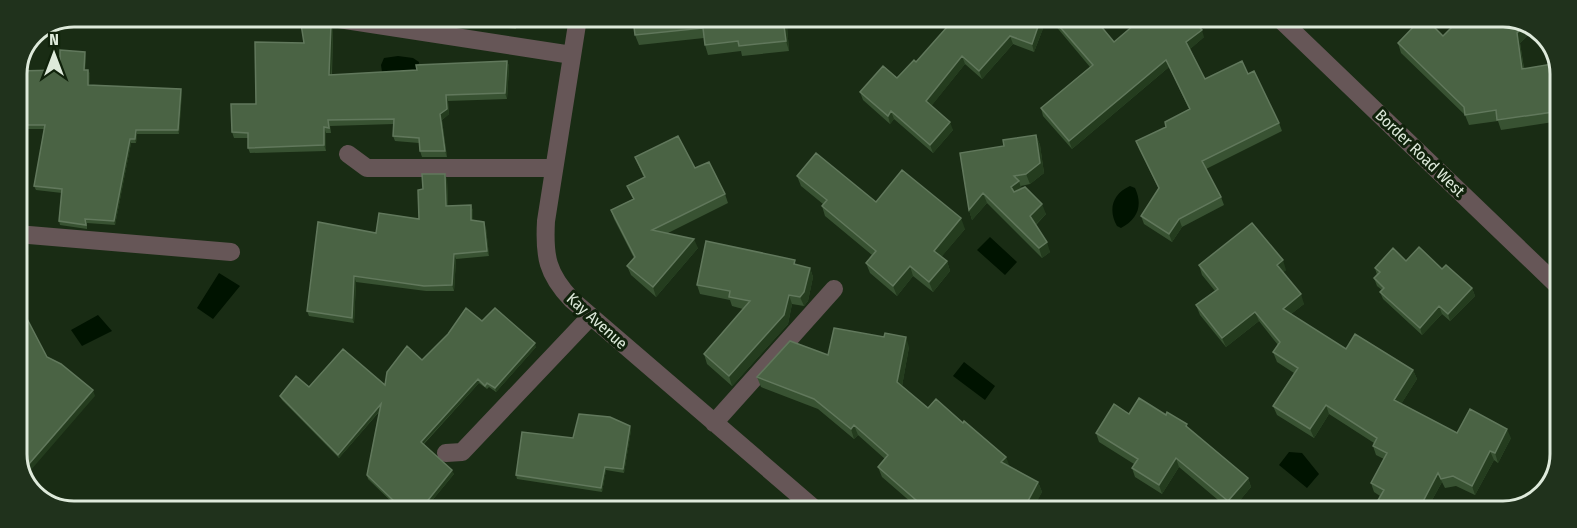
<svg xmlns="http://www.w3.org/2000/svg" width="1577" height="528" viewBox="0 0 1577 528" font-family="'Fira Sans Condensed',sans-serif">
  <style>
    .water { fill: #001300 }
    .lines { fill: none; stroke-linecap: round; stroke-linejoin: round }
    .minor { stroke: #665657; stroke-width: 18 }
    .wall { fill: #385232 }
    .shaded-wall { fill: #243c1e }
    .building { fill: #4a6344; stroke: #61785c; stroke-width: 1.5 }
    .labels { text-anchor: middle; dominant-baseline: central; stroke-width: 6; stroke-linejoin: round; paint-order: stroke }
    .street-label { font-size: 16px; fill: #deeadb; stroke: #10220b }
    .rim { fill: none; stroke: #deeadb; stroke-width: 3 }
  </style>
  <rect width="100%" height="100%" fill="#192c14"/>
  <!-- water -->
  <path class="water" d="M398,56l15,2 6,4 -1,8 -35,9 -2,-14 3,-7z
    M1130,186l5,2c8,17 3,31 -14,40l-4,-2c-9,-16 -5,-32 13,-40z
    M990,237l27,25 -12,13 -28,-25z
    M219,273l21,13 -27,33 -16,-11z
    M98,315l14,16 -30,15 -11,-16z
    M964,362l31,24 -10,14 -32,-24z
    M1289,452l13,1 17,21 -12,14 -28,-23z"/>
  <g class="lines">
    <!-- minor -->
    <path class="minor" d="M326,17l246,38
      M578,18l-32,203c-2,35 1,53 26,79l244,210
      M1280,19l279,268
      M348,154l19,14h187
      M17,234l214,18
      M714,423l120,-134
      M446,453l16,-1 128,-135"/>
  </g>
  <!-- wall -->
  <path class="wall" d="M428,17h89l-1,12 -88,-10z
    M760,18h24l3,8 2,25 -47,5 -1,-5 -33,4 -3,-10 -1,-7 -65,7 -4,-10z
    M955,18h92l-13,34 -21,-8 -31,35 -17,-15 -34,42 22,24 -20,23 -39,-34 -4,5 -27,-24 -3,-8 37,-14 19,-16z
    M1049,18l46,1 19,23 90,-5 -14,12 15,30 43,-5 31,49 3,8 -76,38 15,28 3,8 -42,22 -10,15 -28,-18 -3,-8 18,-27 -20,-40 -3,-8 30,-14 23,-18 -20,-42 -97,82 -29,-33 -2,-8 49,-41z
    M1521,19l13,10 -14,14 4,25 36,2v51l-59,9 -3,-9 -29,4 -4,-10 -64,-62 -3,-10 45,-7z
    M317,20l16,10 -1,45 85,-5 90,-9 2,5 -2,33 -59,2 1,13 -7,6 5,37h-25l-2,-6 -1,-8 -24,-2 -2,-5 1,-12 -64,2 1,7h-5v18l-76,2 -2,-5v-10h-14l-2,-6 72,-89z
    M86,56l-1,14h3l2,4 -1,11 93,7 -3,42h-42l-1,9h-5l-16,82 -28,-2v6l-27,-4 -1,-4 3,-28 -26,-3 -2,-4 10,-57h-27v-58l43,-1z
    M1036,135l4,10 4,28 -14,11 -9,2 1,3 24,25 -10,11 14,27 -8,6 -55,-55 -15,17 -3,-10z
    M635,157l60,11 30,26 3,9 -60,30 30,15 -42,49 -25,-22 -4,-9 7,-8 -20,-39 -3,-9 22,-11 -6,-13 17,-8z
    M797,176l79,26 89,27 -24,28 6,4 3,10 -17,21 -20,-16 -16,20 -27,-23 -4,-10 6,-8 -47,-39 -3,-10 1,-2 -22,-18z
    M447,179l1,27 23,-1 2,6v10l13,7 3,28 -33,3 -2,32h-28l-70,-9 -2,41 -45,-7 -2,-5 69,-78 43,-14 4,-30z
    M1406,261l36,8 30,19 3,8 -25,25 -8,-7 -20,21 -39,-36 -3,-7 2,-2 -5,-4 -3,-8 3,-3 -2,-7z
    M797,265l13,3 3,9 -5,24 -4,5 -12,-2 -4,20 -56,62 -25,-22 -3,-10 39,-45 -11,-3 -2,-6 -30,-6 -3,-9z
    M1199,265l87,5 -3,2 21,32 -13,10 55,35 67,21 4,9 -16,25 56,29 54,5 -13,25 -4,-3 -19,35 -19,-9 -11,2 -3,-6 -16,29h-45l-4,-9 3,-6 -6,-4 -3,-9 13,-24 -8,-4 -3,-9 1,-3 -45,-29 -15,24 -37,-23 -4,-9 21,-33 -17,-11 -4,-10 5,-7 -19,-24 -33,26 -26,-32 -4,-10 19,-14 -13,-16z
    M482,321l54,26 -40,45 -7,-5 -2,2 -8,-6 -55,61 30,30 -29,35h-34l4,-4 -27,-26 -1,-4 12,-63 -40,46 -57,-58 -2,-4 29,-9 76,-2z
    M909,347l-7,39 26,22 82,59 28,15 4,10 -7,12 7,3 1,4 -123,-1 -38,-33 -4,-10 7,-8 -27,-24 -4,4 -36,-30 -57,-22 -4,-10 71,-22z
    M1129,414l37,1 22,13 60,50 3,9 -20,24 -52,-44 -17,27 -27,-17 -3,-9 2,-4 -35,-22 -3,-9z
    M631,430l-7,43 -18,-3 -4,22 -85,-13 -1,-4 57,-37z"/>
  <!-- shaded-wall -->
  <path class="shaded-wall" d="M515,17h2l-1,12 -2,-5z
    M784,18l3,8 2,25 -3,-10z
    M1041,18h6l-13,34 -2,-8z
    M1526,23l8,6 -14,14 5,36 -3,-10 -5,-36z
    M331,24l2,6 -2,51 -2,-6z
    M1202,30l2,7 -15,13 -3,-8z
    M1010,36l3,8 -31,35 -3,-8z
    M85,52l1,4 -1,18 -1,-4z
    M962,56l3,8 -36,45 -3,-8z
    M1166,60l3,7 -97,82 -3,-8z
    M507,61l2,5 -2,33 -2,-6z
    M88,70l2,4 -1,15 -1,-4z
    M181,89l1,3 -3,42 -1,-4z
    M446,95l2,6 1,13 -7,6 5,37 -2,-6 -5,-37z
    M891,111l3,8 -4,5 -2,-8z
    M950,122l3,8 -20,23 -3,-8z
    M324,127l2,6v18l-2,-6z
    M136,130l1,4 -1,9 -1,-4z
    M1036,135l4,10 4,28 -14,11 -4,-10z
    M130,139l1,4 -16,82 -1,-4z
    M445,174l2,5 1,33 -2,-6z
    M1019,181l3,10 -7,6 -4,-10z
    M983,193l4,10 -15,17 -3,-10z
    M1042,204l4,10 -12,12 -4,-10z
    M471,205l2,6v15l-2,-6z
    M961,218l4,11 -27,32 -4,-10z
    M1179,219l3,8 -10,15 -3,-8z
    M484,222l2,6 3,28 -2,-5z
    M694,239l4,9 -42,49 -3,-10z
    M1047,242l3,10 -8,6 -3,-10z
    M454,254l2,5 -2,32 -2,-6z
    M1283,260l3,10 -6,5 -3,-10z
    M947,261l3,10 -17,21 -4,-10z
    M910,266l3,10 -16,20 -4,-10z
    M810,268l3,9 -5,24 -4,5 -4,-9z
    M354,276l2,6 -2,41 -2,-5z
    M1472,288l3,8 -25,25 -2,-7z
    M1301,294l3,10 -18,14 -3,-9z
    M789,295l3,9 -4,20 -56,62 -3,-10z
    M1439,306l3,8 -20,21 -2,-7z
    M1255,312l4,9 -33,26 -4,-9z
    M906,337l3,10 -8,45 -4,-10z
    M535,343l1,4 -40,45 -1,-4z
    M1413,370l4,9 -19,30 -4,-9z
    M478,379l1,4 -57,62 -1,-3z
    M93,390l2,6 -71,82 -2,-6z
    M381,404l1,4 -43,50 -1,-3z
    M1326,405l3,9 -15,24 -4,-9z
    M854,425l4,10 -4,4 -3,-10z
    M630,426l1,4 -7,43 -1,-4z
    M1507,429l4,9 -13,25 -3,-10z
    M1490,451l4,9 -19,35 -3,-9z
    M1006,457l4,10 -9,-5z
    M1176,458l3,9 -17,27 -3,-9z
    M605,467l1,3 -4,22 -1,-4z
    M452,470l2,4 -29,35h-4z
    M1438,473l4,9 -16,29h-8z
    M1248,478l3,9 -20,24 -3,-10z
    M1038,482l4,10 -10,19 -4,-10z"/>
  <!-- building -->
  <path class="building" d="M302,17h13l2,3 14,4 -2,51 88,-5 -1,-5 91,-4 -2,32 -59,2 1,14 -7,5 5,37h-25l-1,-13 -26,-2 1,-17 -66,1 1,8 -5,-1v18l-76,3v-15l-16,-1 -1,-28h25l-1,-62 49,1 -3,-19z
    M461,17h54l-1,7z
    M633,18h125v1l25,-1 3,23 -47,5 -1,-5 -33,4 -2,-17 -68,7z
    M955,18h86l-9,26 -22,-8 -31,35 -17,-15 -36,45 24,21 -20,23 -39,-34 -3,5 -28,-24 23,-26 14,12 17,-18 2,2z
    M1053,19h42l19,23 27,-23h51l10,11 -16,12 19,37 37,-18 6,13 6,-3 25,52 -77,38 19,36 -42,22 -10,15 -28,-18 18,-28 -23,-47 30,-14 -1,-5 25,-13 -24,-49 -97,81 -28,-33 52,-43z
    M1421,19h5l17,17 17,-17h61l5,4 -9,10 5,36 36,-6 2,7v41l-63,9 -1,-10 -31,5 -1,-8 -66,-64z
    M60,50l25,2 -1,18h4v15l93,4 -3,41h-42l-1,9h-5l-16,82 -29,-2 1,6 -27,-4 3,-32 -28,-3 11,-61h-28v-54l43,-1z
    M1036,135l4,28 -14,11 -12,2 5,5 -8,6 3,5 11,-5 17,17 -12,12 17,26 -8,6 -56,-55 -14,17 -9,-57 44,-7 -1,-6z
    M678,136l17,32 14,-6 16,32 -73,36 42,9 -41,48 -26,-21 8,-9 -24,-47 23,-11 -7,-13 18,-9 -10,-20z
    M816,153l60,49 26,-32 59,48 -27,33 13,10 -18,21 -19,-16 -17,20 -27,-23 10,-12 -54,-45 5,-6 -30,-24z
    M422,174h23l1,32 25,-1v15l13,2 3,29 -33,3 -2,31 -28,1 -70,-10 -2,42 -45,-7 11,-89 58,11 3,-20 40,6 -1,-29 5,-1z
    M1252,223l31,37 -6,5 24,29 -18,15 63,40 9,-15 58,36 -19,30 63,33 13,-24 37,20 -12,24 -5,-2 -18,35 -19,-10 -12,3 -3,-6 -20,38h-23l-18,-9 7,-12 -13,-7 16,-30 -14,-7 4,-8 -51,-33 -16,24 -37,-23 25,-38 -25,-16 7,-10 -25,-30 -33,26 -26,-33 22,-16 -19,-24z
    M706,241l89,19 -1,4 16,4 -6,24 -4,5 -11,-2 -5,20 -55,61 -25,-22 46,-53 -21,-4 1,-6 -33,-6z
    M1419,247l23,22 4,-4 26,23 -24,26 -9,-8 -19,22 -40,-36 4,-4 -10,-10 6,-6 -5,-4 18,-20 13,13z
    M466,308l16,13 13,-13 40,35 -40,45 -8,-5 -2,3 -7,-7 -57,63 31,28 -31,39h-30l5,-6 -29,-28 14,-71 -43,51 -58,-59 16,-20 13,11 34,-38 42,36 2,-13 20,-26 15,14 26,-26z
    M24,313l23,44 14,7 32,26 -71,82 -5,-14v-142z
    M834,328l50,9 1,-4 21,4 -9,45 31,26 8,-9 27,24 1,-2 42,36 -5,5 37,20 -10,19 14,6 -2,4 -120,-1 4,-3 -46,-40 10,-12 -34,-30 -3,4 -37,-30 -57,-22 33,-36 38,14z
    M1139,398l27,17 1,-3 20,12 -1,2 62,52 -20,23 -52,-43 -17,27 -27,-17 6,-9 -42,-26 18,-29 15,10z
    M579,414l31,3 20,9 -7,43 -18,-2 -4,21 -85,-13 6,-43 51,6z"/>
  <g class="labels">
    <!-- street labels -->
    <g class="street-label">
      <text transform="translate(1420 153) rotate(44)">Border Road West</text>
      <text transform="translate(597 321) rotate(42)">Kay Avenue</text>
    </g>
  </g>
  <!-- crop -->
  <path d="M0 0H1577V528H0ZM74 27H1503A47 47 0 0 1 1550 74V454A47 47 0 0 1 1503 501H74A47 47 0 0 1 27 454V74A47 47 0 0 1 74 27Z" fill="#20321c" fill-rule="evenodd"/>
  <path class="rim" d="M74 27H1503A47 47 0 0 1 1550 74V454A47 47 0 0 1 1503 501H74A47 47 0 0 1 27 454V74A47 47 0 0 1 74 27Z"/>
  <!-- north arrow -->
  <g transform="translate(54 54)" stroke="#10220b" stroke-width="4.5" paint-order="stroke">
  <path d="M0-4.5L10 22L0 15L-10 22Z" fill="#deeadb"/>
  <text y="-9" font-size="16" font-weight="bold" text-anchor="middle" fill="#deeadb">N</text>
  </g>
</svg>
